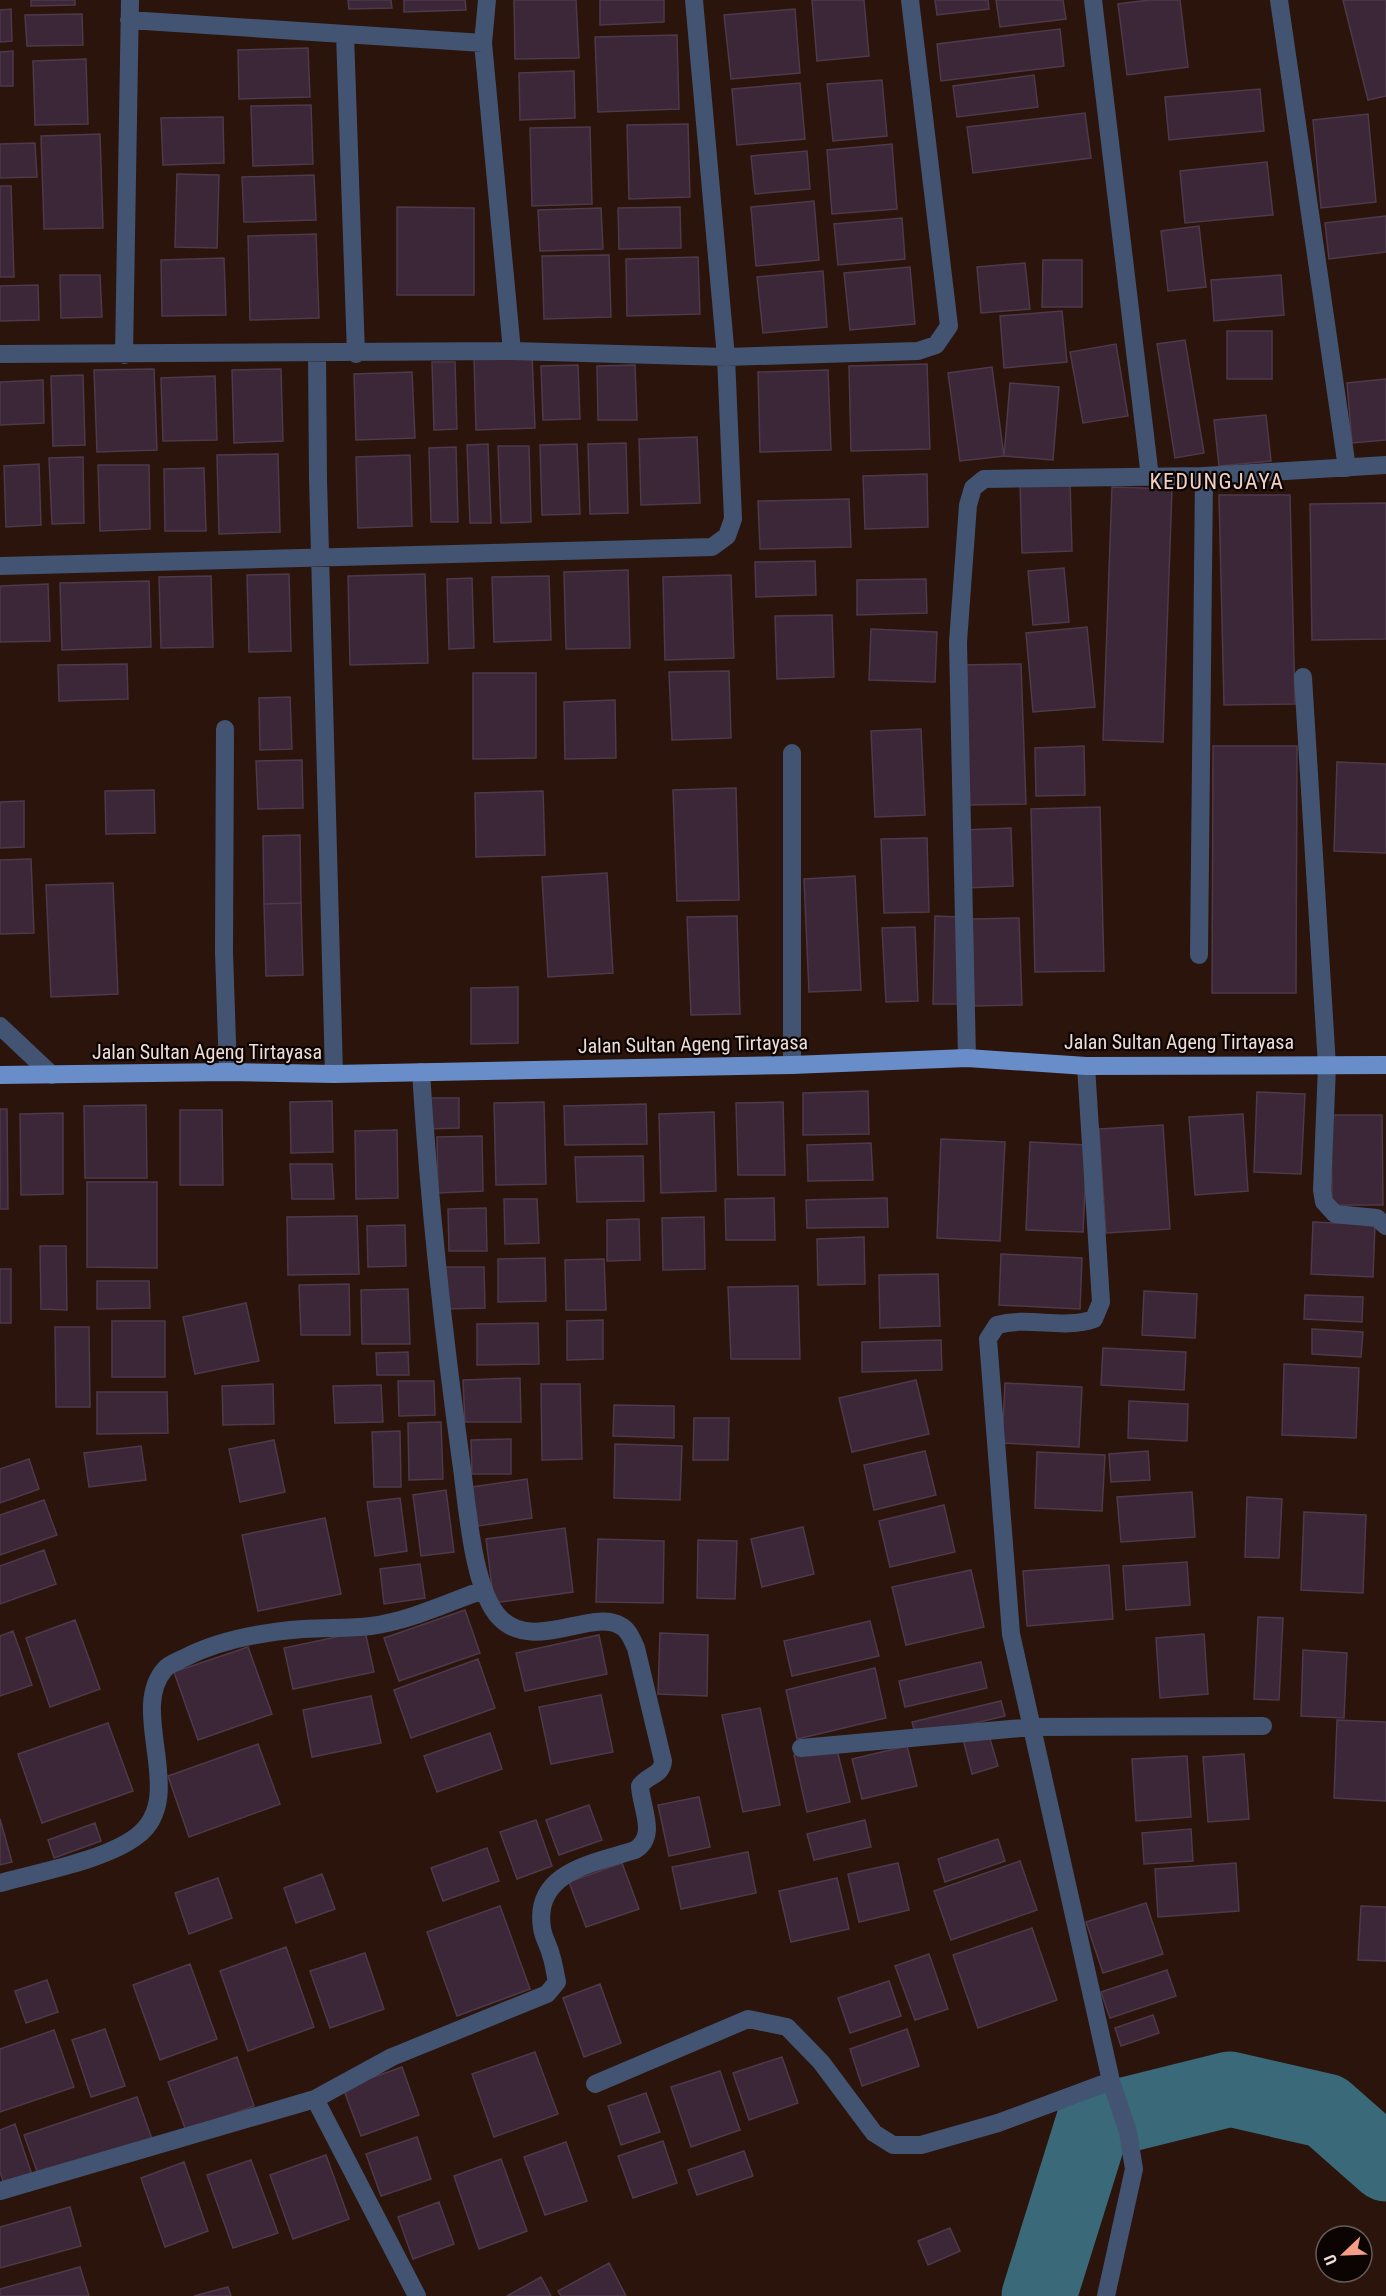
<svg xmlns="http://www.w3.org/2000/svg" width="1386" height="2296" viewBox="0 0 1386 2296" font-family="'Roboto Condensed',sans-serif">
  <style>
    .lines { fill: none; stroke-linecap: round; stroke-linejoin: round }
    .river { stroke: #3a6a79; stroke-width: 75 }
    .building { fill: #3b2738; stroke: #4e394b; stroke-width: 1.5 }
    .lane { stroke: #425471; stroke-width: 18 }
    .street { stroke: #425471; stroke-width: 18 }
    .primary { stroke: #688dc9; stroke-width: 18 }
    .labels { text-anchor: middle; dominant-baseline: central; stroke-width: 4.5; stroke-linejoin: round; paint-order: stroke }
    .street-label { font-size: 20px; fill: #eeddd6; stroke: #0c0402 }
    .quarter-label { font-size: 22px; letter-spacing: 1.5px; fill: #f1d0c3; stroke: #0c0402 }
  </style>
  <rect width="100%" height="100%" fill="#2b140b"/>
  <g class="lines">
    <!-- river -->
    <path class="river" d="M1039,2296l54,-173 137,-34 96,22 60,53"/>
  </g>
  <!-- building -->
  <path class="building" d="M31,0h44v5l-44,1z
    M348,0h43l1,8 -43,1z
    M404,0h61l1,10 -62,2z
    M514,0h62l3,58 -64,1z
    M600,0h64v22l-64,3z
    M812,0h52l5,56 -52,5z
    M935,0h53l1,9 -52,6z
    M996,0h67l3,19 -66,8z
    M1149,0h31l8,67 -61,8 -9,-71z
    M1343,0h43v96l-18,4z
    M11,9l1,32 -12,1v-32z
    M795,9l5,64 -69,6 -7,-64z
    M82,14l1,31 -56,1 -2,-31z
    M1060,29l4,37 -123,15 -4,-37z
    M677,35l2,74 -81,3 -3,-75z
    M308,48l2,49 -71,2 -1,-49z
    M13,51v35h-13v-34z
    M86,59l2,65 -53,1 -2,-64z
    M574,71l1,47 -55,2 -1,-47z
    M1034,75l4,32 -81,10 -4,-31z
    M882,80l5,56 -54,5 -6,-57z
    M800,83l5,56 -68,6 -5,-56z
    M1260,89l4,42 -95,9 -4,-43z
    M311,105l2,59 -60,2 -2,-60z
    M1085,113l6,45 -118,15 -6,-46z
    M1368,114l8,88 -55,6 -8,-88z
    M223,117l1,46 -61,2 -2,-47z
    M688,124l2,73 -61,2 -2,-74z
    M590,127l2,77 -60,2 -2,-78z
    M100,134l3,94 -59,1 -3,-93z
    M35,143l2,34 -37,1v-34z
    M892,144l5,65 -65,5 -5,-64z
    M807,151l3,38 -55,5 -4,-38z
    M1267,162l6,53 -88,8 -5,-52z
    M177,174l42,1 -2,73 -42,-1z
    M314,175l2,45 -72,2 -2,-45z
    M0,186h11l3,91h-14z
    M814,201l5,59 -63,6 -5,-59z
    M397,207l77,1v87h-77z
    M680,207l1,41 -62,1 -1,-41z
    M601,208l2,41 -63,2 -2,-41z
    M1386,216v36l-57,7 -4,-36z
    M902,218l3,41 -67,6 -4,-41z
    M1199,226l7,61 -38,4 -7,-60z
    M316,234l3,84 -69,2 -2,-84z
    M609,255l2,62 -67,2 -2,-63z
    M698,257l2,57 -73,2 -1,-57z
    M224,258l2,57 -64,1 -1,-56z
    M1043,260h39v47h-40z
    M1025,263l5,46 -49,4 -4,-46z
    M910,267l5,57 -65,6 -6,-57z
    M823,271l4,56 -64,6 -6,-56z
    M60,275h40l2,42 -41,1z
    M1281,275l3,40 -70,6 -3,-41z
    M38,285l1,35 -39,1v-35z
    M1062,311l5,51 -63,6 -4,-52z
    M1227,331h45v48h-45z
    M1185,340l19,113 -29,5 -18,-114z
    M1116,344l12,72 -45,7 -13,-71z
    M532,355l3,73 -59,2 -2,-73z
    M432,362h23l2,67 -23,1z
    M927,364l3,85 -79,2 -2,-85z
    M578,365l2,54 -37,1 -2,-54z
    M635,365l2,55h-39l-1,-54z
    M992,367l12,89 -44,5 -12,-88z
    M154,369l3,81 -60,2 -3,-82z
    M281,369l2,72 -49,2 -2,-73z
    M828,370l3,80 -71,2 -2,-80z
    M412,372l3,66 -59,2 -2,-66z
    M83,375l2,70 -32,1 -2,-70z
    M215,376l2,64 -54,1 -2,-63z
    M1386,379v61l-34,3 -5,-60z
    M43,380l1,43 -44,2v-43z
    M1010,383l49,4 -6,73 -49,-4z
    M1266,415l5,46 -52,5 -5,-46z
    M697,437l3,66 -59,2 -2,-66z
    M626,443l2,70 -38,1 -2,-70z
    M488,444l3,79h-21l-3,-78z
    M577,444l3,70 -38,1 -2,-70z
    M498,446h31l2,76 -30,1z
    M456,447l2,75h-27l-2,-74z
    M278,454l2,78 -61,2 -2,-79z
    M410,455l2,71 -54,2 -2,-71z
    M83,457l1,66 -32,1 -3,-66z
    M39,464l2,61 -35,2 -2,-61z
    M98,465h51l1,64 -50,2z
    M204,468l2,63h-41l-1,-62z
    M927,474l1,53 -63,2 -2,-53z
    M1070,481l2,70 -50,2 -2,-70z
    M1112,487l60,2 -9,253 -60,-2z
    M1219,495h71l5,209 -71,1z
    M849,499l2,48 -91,2 -2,-48z
    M1386,503v136l-74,1 -2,-136z
    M815,561l1,34 -60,2 -1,-35z
    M1064,568l5,54 -36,3 -5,-54z
    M628,570l2,78 -64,1 -2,-77z
    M289,574l2,77 -42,1 -2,-77z
    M425,574l3,89 -78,2 -2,-89z
    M731,575l3,83 -69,2 -2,-83z
    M211,576l2,71 -52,1 -2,-71z
    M549,576l2,64 -57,2 -2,-65z
    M472,578l2,70 -25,1 -2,-70z
    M926,579l1,34 -70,2v-35z
    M149,581l2,66 -89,3 -2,-67z
    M48,584l2,57 -50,1v-56z
    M832,615l2,62 -57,2 -2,-63z
    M1087,627l8,80 -62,5 -7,-79z
    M871,629l66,3 -2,50 -66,-2z
    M127,664l1,35 -69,2 -1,-36z
    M1021,664l5,140 -61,1 -5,-140z
    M729,671l2,67 -59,2 -3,-68z
    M473,673h63v85l-63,1z
    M290,697l2,52 -32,1 -1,-52z
    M615,700l1,58 -51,1 -1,-57z
    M921,729l4,86 -50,2 -4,-86z
    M1084,746l1,49 -49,1 -1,-48z
    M1213,746h84l-1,247h-84z
    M302,760l1,48 -45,1 -2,-48z
    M1337,762l49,2v89l-52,-2z
    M736,788l3,112 -62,1 -4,-111z
    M154,790l1,43 -49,1 -1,-43z
    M543,791l2,64 -69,2 -1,-64z
    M24,801v46l-24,1v-46z
    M1100,807l4,164 -69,1 -4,-163z
    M1011,828l2,58 -48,2 -2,-58z
    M300,835l1,68 -37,1 -1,-68z
    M927,838l2,74 -45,1 -3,-74z
    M31,859l3,74 -34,1v-74z
    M607,873l6,100 -65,4 -6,-100z
    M855,876l6,114 -52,2 -5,-113z
    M113,883l5,111 -67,3 -5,-112z
    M301,903l2,72 -37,1 -2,-72z
    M737,916l3,98 -49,1 -4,-98z
    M935,916l25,1 -2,87h-25z
    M1019,918l3,87 -48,1 -2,-87z
    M915,927l3,74 -32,1 -4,-74z
    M518,987v56l-47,1v-56z
    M868,1091l1,43 -66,1v-42z
    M1257,1092l48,2 -4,80 -47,-2z
    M426,1098h33v30l-32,1z
    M332,1101l1,51 -42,1 -1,-51z
    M544,1102l2,82 -50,1 -2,-82z
    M783,1102l2,73h-47l-2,-72z
    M646,1104l1,40 -82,1 -1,-39z
    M146,1105l1,73h-62l-1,-72z
    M0,1109h7l1,100h-8z
    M180,1110h42l1,75h-43z
    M714,1112l2,79 -55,2 -2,-79z
    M63,1113v81l-42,1 -1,-81z
    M1243,1114l5,77 -53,4 -6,-78z
    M1331,1115h51l1,90h-51z
    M1163,1125l7,104 -64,4 -7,-104z
    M397,1130l1,68 -42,1 -1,-68z
    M482,1136l1,55 -45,2 -1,-56z
    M941,1139l64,3 -5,99 -63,-3z
    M1030,1142l57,3 -4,87 -57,-2z
    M871,1143l2,37 -65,1 -1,-36z
    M643,1156l1,45 -67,1 -2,-45z
    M290,1164h42l2,35h-42z
    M87,1182h70v86l-70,-1z
    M774,1198l1,42h-49l-1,-41z
    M887,1198l1,29 -81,1 -1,-28z
    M504,1199h33l2,44 -34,1z
    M486,1208l1,43h-38l-1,-42z
    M357,1216l2,58 -71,1 -1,-58z
    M704,1217l1,52 -42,1 -1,-52z
    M639,1219l1,41 -33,1v-41z
    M1313,1222l62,3 -2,52 -62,-3z
    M405,1225l1,41 -38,1 -1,-41z
    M864,1237l1,47 -47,1 -1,-46z
    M40,1246h26l1,64 -26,-1z
    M1001,1254l81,4 -2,51 -81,-4z
    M545,1258l1,43 -48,1v-43z
    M604,1259l2,51h-40l-1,-50z
    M444,1267h40l1,41 -40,1z
    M0,1269h11v54h-11z
    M938,1274l2,52 -60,2 -1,-53z
    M97,1281h52l1,27 -53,1z
    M349,1284l1,51h-49l-2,-50z
    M798,1286l2,73h-69l-3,-72z
    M408,1289l2,55h-48l-1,-54z
    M1144,1291l53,3 -2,44 -53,-3z
    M1305,1295l58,2 -1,25 -58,-3z
    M246,1303l13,58 -64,13 -12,-57z
    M603,1320v39l-36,1v-39z
    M112,1321h53v56h-53z
    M538,1323l1,41 -62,1v-41z
    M55,1327h34l1,80h-34z
    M1312,1329l51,3 -2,25 -49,-3z
    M941,1340l1,30 -80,2v-30z
    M1103,1348l83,4 -2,38 -83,-5z
    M408,1352l1,23h-32l-1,-22z
    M1284,1364l75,4 -3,70 -74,-3z
    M520,1378l1,44h-56l-2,-42z
    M916,1380l13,54 -77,18 -13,-54z
    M398,1381h36l1,34 -36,1z
    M1005,1383l77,4 -3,60 -77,-4z
    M273,1384l1,40 -51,1 -1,-39z
    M541,1384h39l2,75 -40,1z
    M381,1385l2,37 -48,1 -2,-37z
    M97,1392h70l1,41 -71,1z
    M1129,1401l59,3 -1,37 -59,-3z
    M614,1405l60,1v32l-61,-2z
    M694,1418h35l-1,42h-35z
    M441,1422l2,57 -34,1 -1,-57z
    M400,1431l1,56h-27l-2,-55z
    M511,1439v35h-39l-1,-34z
    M274,1440l11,52 -45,10 -11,-53z
    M615,1444l67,2 -2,54 -66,-2z
    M141,1446l5,34 -57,7 -5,-34z
    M925,1451l11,44 -62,15 -10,-45z
    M1148,1451l2,29 -39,2 -2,-28z
    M1037,1452l68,3 -3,56 -67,-3z
    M29,1459l10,30 -39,14v-34z
    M527,1479l5,39 -54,8 -6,-39z
    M446,1490l8,62 -33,4 -8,-61z
    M1192,1492l3,45 -74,5 -4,-45z
    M1247,1497l35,2 -3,59 -34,-1z
    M400,1498l7,53 -32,5 -8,-54z
    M44,1500l13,35 -57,20v-40z
    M944,1505l11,47 -65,15 -11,-46z
    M1304,1512l62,3 -3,78 -62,-3z
    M325,1518l16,76 -83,17 -16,-76z
    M803,1527l11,47 -52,13 -11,-48z
    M565,1528l8,64 -79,11 -8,-64z
    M598,1539l66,2 -1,62 -67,-1z
    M698,1540l39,1 -2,58 -38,-1z
    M44,1550l12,34 -56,20v-38z
    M1187,1562l3,43 -64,5 -3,-44z
    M420,1564l5,34 -41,6 -4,-35z
    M1109,1565l4,54 -86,7 -4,-55z
    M971,1570l13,57 -78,18 -14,-58z
    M465,1610l15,43 -81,28 -15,-43z
    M1258,1617l25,1 -4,82 -25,-1z
    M75,1620l25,69 -50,18 -24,-69z
    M870,1621l9,35 -87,20 -8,-35z
    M13,1631l19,54 -32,11v-60z
    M365,1631l9,41 -81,17 -9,-41z
    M660,1633l48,2 -1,61 -49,-2z
    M1204,1634l4,60 -48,4 -4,-60z
    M599,1635l8,39 -82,17 -9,-38z
    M248,1647l24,67 -74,26 -24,-68z
    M1303,1650l44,3 -3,65 -43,-2z
    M478,1659l17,49 -84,30 -17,-48z
    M981,1662l6,26 -82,19 -6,-26z
    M875,1668l11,50 -89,21 -11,-49z
    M601,1695l12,57 -62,12 -12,-57z
    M371,1696l10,47 -69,14 -9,-47z
    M1001,1701l4,15 -89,21 -4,-15z
    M760,1708l20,97 -37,7 -21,-97z
    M1337,1720l49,2v79l-52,-3z
    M108,1723l25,68 -91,32 -24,-69z
    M988,1732l10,34 -26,8 -9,-35z
    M490,1733l12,36 -65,23 -13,-36z
    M258,1744l22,60 -91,33 -21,-61z
    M836,1746l14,56 -43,10 -13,-57z
    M907,1746l10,40 -55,13 -10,-40z
    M1244,1754l5,65 -41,3 -5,-65z
    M1187,1756l4,61 -55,4 -4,-62z
    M699,1797l11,50 -41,9 -11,-51z
    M589,1805l13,35 -43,15 -13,-35z
    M0,1819l12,43 -12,3z
    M536,1820l16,46 -35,13 -17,-47z
    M865,1820l6,27 -57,13 -7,-26z
    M95,1823l6,18 -47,17 -6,-18z
    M1191,1829l2,32 -49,3 -2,-31z
    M998,1839l7,22 -60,21 -7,-23z
    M487,1848l12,33 -56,20 -12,-33z
    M748,1852l8,41 -75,16 -9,-42z
    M1020,1861l17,49 -86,30 -17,-49z
    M622,1863l17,46 -53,18 -17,-45z
    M898,1863l11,47 -50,12 -11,-48z
    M1236,1863l3,48 -81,6 -3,-48z
    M322,1874l13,35 -39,14 -12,-35z
    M218,1878l14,40 -43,16 -14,-41z
    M837,1878l12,51 -58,13 -12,-51z
    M1146,1903l17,51 -60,19 -17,-51z
    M500,1906l30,83 -73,27 -30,-84z
    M1361,1906l25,1v54l-28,-1z
    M1032,1928l25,72 -79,28 -25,-73z
    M286,1947l28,80 -66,24 -28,-80z
    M365,1953l19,56 -54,19 -20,-57z
    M929,1954l19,55 -33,11 -20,-54z
    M190,1964l27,75 -57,21 -27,-75z
    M1167,1970l9,26 -66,22 -9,-26z
    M47,1980l11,32 -32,11 -11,-32z
    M889,1981l12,35 -51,17 -12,-35z
    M600,1984l21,59 -37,14 -21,-59z
    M1153,2015l6,18 -38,13 -6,-18z
    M105,2029l20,57 -34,11 -19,-57z
    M907,2029l12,37 -57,20 -12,-37z
    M54,2030l20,57 -74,25v-63z
    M535,2052l23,62 -64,23 -22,-63z
    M237,2057l17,49 -68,25 -18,-49z
    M782,2057l16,46 -49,17 -16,-47z
    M402,2067l17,48 -58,21 -18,-48z
    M720,2071l20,59 -49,17 -20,-60z
    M646,2093l14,39 -39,13 -13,-39z
    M137,2097l15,42 -113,38 -15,-42z
    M15,2124l17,51 -28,9 -4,-12v-42z
    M417,2137l14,42 -50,17 -15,-42z
    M663,2141l14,42 -44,15 -15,-42z
    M566,2142l21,59 -42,14 -21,-58z
    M744,2151l9,25 -56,19 -9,-25z
    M326,2155l23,64 -56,20 -23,-64z
    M501,2159l26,72 -48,18 -25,-73z
    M251,2160l27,73 -45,15 -26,-73z
    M184,2162l24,69 -43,16 -24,-69z
    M439,2202l15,42 -41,15 -15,-42z
    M70,2207l11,39 -81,22v-41z
    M950,2228l10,23 -32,14 -10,-24z
    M609,2263l17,33h-65l-3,-5z
    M80,2267l9,29h-89v-7z
    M541,2277l10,19h-44z
    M228,2287l3,9h-37z"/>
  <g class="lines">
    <!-- lane -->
    <path class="lane" d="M1303,677l24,389
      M225,729l-1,223 4,120
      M1199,955l5,-479"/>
    <!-- street -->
    <path class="street" d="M487,0l-4,43 29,308
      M1093,0l57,477
      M1279,0l68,468
      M129,20l354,23
      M345,34l11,320
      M0,354l512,-3 214,6 192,-6 18,-6 13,-19 -39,-326
      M317,354l1,125 16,595
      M124,355l6,-355
      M0,566l712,-19 15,-11 6,-17 -7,-162 -32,-357
      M792,753v312
      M0,1026l52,49
      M967,1058l-9,-416 10,-137 5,-17 11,-9 220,-3 182,-11
      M1086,1066l15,236 -7,17c-31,11 -65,-3 -97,6l-9,14 23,295 100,447 17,51 6,37 -28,127
      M1327,1066l-5,124 2,12 11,12 42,4 9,8
      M801,1748l231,-21 231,-1
      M0,1883c39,-11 106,-23 137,-47 52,-39 -10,-125 28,-167 4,-5 13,-8 19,-11 35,-18 79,-26 119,-29 22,-2 45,0 68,-3 38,-5 76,-23 112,-36
      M595,2084l153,-65 39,8 34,35 53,71 19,12h28l77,-22 113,-42
      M315,2099l102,197
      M0,2191l315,-92 77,-42 155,-63 10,-12c-2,-9 -3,-18 -6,-27 -2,-9 -8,-18 -9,-27 -9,-57 53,-65 93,-78 23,-14 6,-42 5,-64 7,-11 22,-10 23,-25l-27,-113c-4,-8 -7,-18 -15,-22 -29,-18 -87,27 -121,-8 -28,-28 -33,-117 -39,-157 -18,-130 -32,-259 -40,-389"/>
    <!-- primary -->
    <path class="primary" d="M0,1075l228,-3 106,2 458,-9 175,-7 119,8 300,-1"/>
  </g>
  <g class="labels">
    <!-- street labels -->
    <g class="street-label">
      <text x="1179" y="1042">Jalan Sultan Ageng Tirtayasa</text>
      <text transform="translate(693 1044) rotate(-1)">Jalan Sultan Ageng Tirtayasa</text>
      <text x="207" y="1052">Jalan Sultan Ageng Tirtayasa</text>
    </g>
    <!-- quarter labels -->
    <g class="quarter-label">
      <text x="1217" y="481">KEDUNGJAYA</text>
    </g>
  </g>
  <!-- north arrow -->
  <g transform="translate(1344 2254) rotate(247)"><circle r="28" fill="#0c0402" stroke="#665b57" stroke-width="1.5"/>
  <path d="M0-4.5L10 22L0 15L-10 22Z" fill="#f49e88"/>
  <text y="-9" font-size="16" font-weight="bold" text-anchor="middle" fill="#eeddd6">U</text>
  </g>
</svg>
